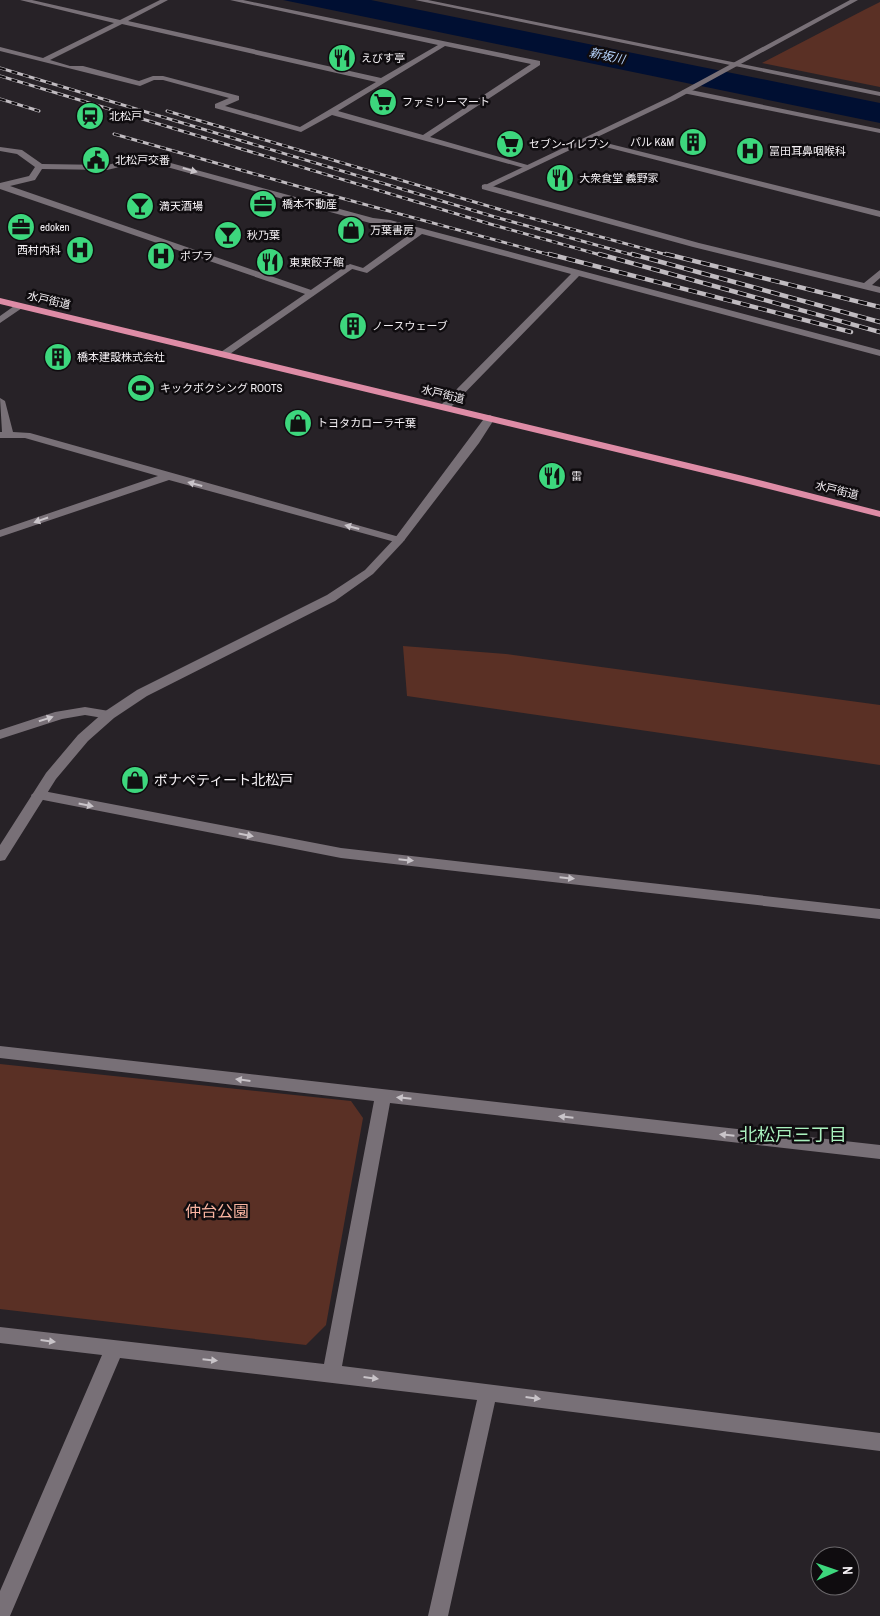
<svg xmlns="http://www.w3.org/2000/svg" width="880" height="1616" viewBox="0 0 880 1616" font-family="'Archivo Narrow','Noto Sans JP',sans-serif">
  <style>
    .green { fill: #5a3025 }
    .water { fill: #000f32 }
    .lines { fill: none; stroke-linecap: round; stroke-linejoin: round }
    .minor { fill: #787077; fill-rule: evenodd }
    .tertiary { fill: #787077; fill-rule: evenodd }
    .trunk { fill: #de8ca6; fill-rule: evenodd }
    .rail-far1-casing { stroke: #c0bbc0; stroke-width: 3 }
    .rail-casing { stroke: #c0bbc0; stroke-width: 4.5 }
    .rail-far1 { stroke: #0f0c0f; stroke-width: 2; stroke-dasharray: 6; stroke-linecap: butt }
    .rail { stroke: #0f0c0f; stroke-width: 3; stroke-dasharray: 9; stroke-linecap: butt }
    .oneway { fill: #c9c4c9 }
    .labels { text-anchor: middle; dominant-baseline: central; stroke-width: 5; stroke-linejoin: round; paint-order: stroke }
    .far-poi-label { font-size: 11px; fill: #f5f1f5; stroke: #0f0c0f; text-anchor: start }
    .far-street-label { font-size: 11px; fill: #f5f1f5; stroke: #0f0c0f }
    .far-water-label { font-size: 12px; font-style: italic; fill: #b7d4fc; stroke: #0f0c0f }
    .poi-label { font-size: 14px; fill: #f5f1f5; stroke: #0f0c0f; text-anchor: start }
    .near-park-label { font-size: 16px; fill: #f9b4a1; stroke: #0f0c0f }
    .near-neighbourhood-label { font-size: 18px; fill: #aaf1be; stroke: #0f0c0f }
  </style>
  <rect width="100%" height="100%" fill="#272227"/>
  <!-- green -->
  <path class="green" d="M880,2v85l-118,-24 104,-54z
    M403,646l103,8 374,51v60l-473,-69z
    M0,1064l351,37 12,17 -37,207 -20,20 -306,-36z"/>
  <!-- water -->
  <path class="water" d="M283,0h88l509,103v20z"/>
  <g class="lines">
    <!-- minor -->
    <path class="minor" d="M20,0h12l88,20 40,-20h8l-40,21 253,57 57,-33 -208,-45h13l297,61v4l-110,72 101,29 -7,2 -192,-53 -31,17 -86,-24v-4l14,-6 -66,-18h-9l-14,6 -140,-35v-4l43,11 71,-35zM122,24l254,58 -76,45 -75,-21 14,-6v-4l-76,-20h-10l-14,5 -56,-15h-13l-20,-6zM445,46l86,18 -108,71 -85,-24z
      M415,0h13l452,92v4z
      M686,89l194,40v4l-197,-40 -1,-2z
      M586,138l294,73v6l-294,-75z
      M0,147l22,3 20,14 65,1 38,-9 228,62 17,2 490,130v6l-301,-80 -130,133h-8v-4l130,-131 -149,-40 -55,39 -22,-6 5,-3 13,4 50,-36 -43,-9 -225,-62 -38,9 -65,-1 -7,11 -25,6 304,105v4l-3,1 -311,-107v-6l29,-7 6,-9 -18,-13 -17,-3z
      M485,184l214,59 165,40 16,-13v8l-8,7 8,2v6l-187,-46 -211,-58v-4z
      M17,304l8,2 -25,17v-7z
      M0,398l5,3 8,31 17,1 373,105 2,2 -6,3 -4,-1 -226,-62 -169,57v-7l158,-54 -133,-38h-25v-6h2z
      M85,707l24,4 6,4 -6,4 -24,-4 -23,4 -62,20v-9l55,-18z
      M38,790l303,58 539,61v10l-539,-61 -308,-60 -2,-3z
      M0,1046l880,99v14l-490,-56 -48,263 538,67v18l-385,-49 -47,214h-20l49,-216 -357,-42 -110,258h-10v-25l102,-236 -102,-12v-16l324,37 50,-263 -374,-43z"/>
    <!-- tertiary -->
    <path class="tertiary" d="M850,0h8l-183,100 -187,89 -7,-2 189,-90z
      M347,265l8,2 -128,89h-6v-4z
      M490,415l5,3 -16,25 -76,99 -30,32 -38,27 -188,95 -33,22 -26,23 -32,38 -51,81 -5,1v-16l46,-72 32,-38 26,-23 33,-22 190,-95 38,-25 30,-32 91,-122z"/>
    <!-- trunk -->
    <path class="trunk" d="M0,298l743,178 137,35v6l-139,-35 -741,-178z"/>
    <!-- rail-far1 casing -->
    <g class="rail-far1-casing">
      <path id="rail-far1" d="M0,68l495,149 141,39
        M0,76l490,148 114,32
        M0,99l39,12
        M167,111l338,100 166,45
        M114,134l183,52 257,70"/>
    </g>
    <!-- rail casing -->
    <g class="rail-casing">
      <path id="rail" d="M549,254l302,78
        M599,254l281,78
        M632,254l248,68
        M666,254l214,53"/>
    </g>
    <!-- rail-far1 -->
    <use href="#rail-far1" class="rail-far1"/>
    <!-- rail -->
    <use href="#rail" class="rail"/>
  </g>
  <!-- one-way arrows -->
  <defs><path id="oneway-solid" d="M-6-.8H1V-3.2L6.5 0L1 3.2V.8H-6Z" transform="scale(1.25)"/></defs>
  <g class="oneway">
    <use href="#oneway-solid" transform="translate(190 170) rotate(16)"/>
    <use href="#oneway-solid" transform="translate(195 484) rotate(-165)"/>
    <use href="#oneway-solid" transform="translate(41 520) rotate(161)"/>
    <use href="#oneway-solid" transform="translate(352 527) rotate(-165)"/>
    <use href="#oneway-solid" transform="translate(46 719) rotate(-18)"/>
    <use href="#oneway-solid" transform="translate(86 805) rotate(11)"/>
    <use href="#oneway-solid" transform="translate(246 835) rotate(11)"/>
    <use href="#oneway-solid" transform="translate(406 860) rotate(6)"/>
    <use href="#oneway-solid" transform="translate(567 878) rotate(6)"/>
    <use href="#oneway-solid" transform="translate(243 1080) rotate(-173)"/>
    <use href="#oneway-solid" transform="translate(404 1098) rotate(-174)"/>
    <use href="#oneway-solid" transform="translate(566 1117) rotate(-174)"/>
    <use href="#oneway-solid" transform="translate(727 1135) rotate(-174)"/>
    <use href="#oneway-solid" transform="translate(48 1341) rotate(7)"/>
    <use href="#oneway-solid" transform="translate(210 1360) rotate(6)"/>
    <use href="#oneway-solid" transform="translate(371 1378) rotate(7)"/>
    <use href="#oneway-solid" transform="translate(533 1398) rotate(7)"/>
  </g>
  <!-- icons -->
  <defs>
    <g id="restaurant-disc" transform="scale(1.4375)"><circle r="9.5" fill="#3dd77d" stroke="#0f0c0f"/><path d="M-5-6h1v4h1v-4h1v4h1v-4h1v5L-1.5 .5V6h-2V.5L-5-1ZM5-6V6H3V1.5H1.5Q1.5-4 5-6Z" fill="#111"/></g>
    <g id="supermarket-disc" transform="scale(1.4375)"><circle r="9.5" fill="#3dd77d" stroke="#0f0c0f"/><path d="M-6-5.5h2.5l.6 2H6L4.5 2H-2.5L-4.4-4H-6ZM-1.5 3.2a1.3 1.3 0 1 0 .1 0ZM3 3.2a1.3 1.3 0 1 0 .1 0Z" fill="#111"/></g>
    <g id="station-disc" transform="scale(1.4375)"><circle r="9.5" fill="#3dd77d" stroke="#0f0c0f"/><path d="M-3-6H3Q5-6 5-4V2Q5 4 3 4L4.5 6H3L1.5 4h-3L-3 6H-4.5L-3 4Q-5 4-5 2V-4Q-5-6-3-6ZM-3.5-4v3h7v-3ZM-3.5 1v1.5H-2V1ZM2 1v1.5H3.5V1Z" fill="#111"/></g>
    <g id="building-disc" transform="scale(1.4375)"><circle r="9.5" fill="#3dd77d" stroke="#0f0c0f"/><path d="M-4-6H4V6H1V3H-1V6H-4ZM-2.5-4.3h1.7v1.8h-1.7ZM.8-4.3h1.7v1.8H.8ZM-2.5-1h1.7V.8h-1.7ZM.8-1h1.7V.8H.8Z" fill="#111"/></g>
    <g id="hospital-disc" transform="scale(1.4375)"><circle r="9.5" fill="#3dd77d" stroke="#0f0c0f"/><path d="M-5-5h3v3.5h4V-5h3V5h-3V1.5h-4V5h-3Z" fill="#111"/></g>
    <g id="civic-disc" transform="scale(1.4375)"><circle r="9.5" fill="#3dd77d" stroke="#0f0c0f"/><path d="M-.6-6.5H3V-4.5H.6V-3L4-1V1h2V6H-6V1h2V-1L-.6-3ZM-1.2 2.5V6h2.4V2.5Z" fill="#111"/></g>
    <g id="office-disc" transform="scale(1.4375)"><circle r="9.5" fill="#3dd77d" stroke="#0f0c0f"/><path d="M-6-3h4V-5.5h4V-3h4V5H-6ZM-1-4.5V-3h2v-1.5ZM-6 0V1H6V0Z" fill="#111"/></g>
    <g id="bar-disc" transform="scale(1.4375)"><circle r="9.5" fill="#3dd77d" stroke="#0f0c0f"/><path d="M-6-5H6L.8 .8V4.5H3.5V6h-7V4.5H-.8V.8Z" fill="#111"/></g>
    <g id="shop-disc" transform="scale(1.4375)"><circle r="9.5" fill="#3dd77d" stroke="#0f0c0f"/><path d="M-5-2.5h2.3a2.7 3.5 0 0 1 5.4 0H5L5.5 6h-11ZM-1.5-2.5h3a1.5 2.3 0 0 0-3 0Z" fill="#111"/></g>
    <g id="stadium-disc" transform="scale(1.4375)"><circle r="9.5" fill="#3dd77d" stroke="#0f0c0f"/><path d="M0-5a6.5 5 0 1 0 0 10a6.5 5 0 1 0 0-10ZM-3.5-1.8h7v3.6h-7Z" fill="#111"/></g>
  </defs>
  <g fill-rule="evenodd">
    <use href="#restaurant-disc" x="342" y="58"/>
    <use href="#supermarket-disc" x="383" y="102"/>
    <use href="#station-disc" x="90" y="116"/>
    <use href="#building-disc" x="693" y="142"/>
    <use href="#supermarket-disc" x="510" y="144"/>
    <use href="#hospital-disc" x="750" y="151"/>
    <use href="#civic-disc" x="96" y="160"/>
    <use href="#restaurant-disc" x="560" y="178"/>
    <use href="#office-disc" x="263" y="204"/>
    <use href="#bar-disc" x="140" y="206"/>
    <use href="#office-disc" x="21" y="227"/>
    <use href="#shop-disc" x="351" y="230"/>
    <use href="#bar-disc" x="228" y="235"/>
    <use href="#hospital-disc" x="80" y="250"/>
    <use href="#hospital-disc" x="161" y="256"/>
    <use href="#restaurant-disc" x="270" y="262"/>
    <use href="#building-disc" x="353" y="326"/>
    <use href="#building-disc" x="58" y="357"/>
    <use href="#stadium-disc" x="141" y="388"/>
    <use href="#shop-disc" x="298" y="423"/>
    <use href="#restaurant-disc" x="552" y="476"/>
    <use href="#shop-disc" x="135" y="780"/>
  </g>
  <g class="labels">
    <!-- far-poi labels -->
    <g class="far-poi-label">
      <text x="361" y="58">えびす亭</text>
      <text x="402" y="102">ファミリーマート</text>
      <text x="109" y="116">北松戸</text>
      <text x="674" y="142" text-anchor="end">パル K&amp;M</text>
      <text x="529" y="144">セブン-イレブン</text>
      <text x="769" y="151">冨田耳鼻咽喉科</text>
      <text x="115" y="160">北松戸交番</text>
      <text x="579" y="178">大衆食堂 義野家</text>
      <text x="282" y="204">橋本不動産</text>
      <text x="159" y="206">満天酒場</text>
      <text x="40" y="227">edoken</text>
      <text x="370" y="230">万葉書房</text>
      <text x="247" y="235">秋乃葉</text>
      <text x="61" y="250" text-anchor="end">西村内科</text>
      <text x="180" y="256">ポプラ</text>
      <text x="289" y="262">東東餃子館</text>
      <text x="372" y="326">ノースウェーブ</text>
      <text x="77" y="357">橋本建設株式会社</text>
      <text x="160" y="388">キックボクシング ROOTS</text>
      <text x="317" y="423">トヨタカローラ千葉</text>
      <text x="571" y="476">雷</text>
    </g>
    <!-- far-street labels -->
    <g class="far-street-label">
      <text transform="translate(49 300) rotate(13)">水戸街道</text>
      <text transform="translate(443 394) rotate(14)">水戸街道</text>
      <text transform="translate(837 490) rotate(14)">水戸街道</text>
    </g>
    <!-- far-water labels -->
    <g class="far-water-label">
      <text transform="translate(607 56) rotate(12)">新坂川</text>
    </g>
    <!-- poi labels -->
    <g class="poi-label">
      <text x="154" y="780">ボナペティート北松戸</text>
    </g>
    <!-- near-park labels -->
    <g class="near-park-label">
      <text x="217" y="1211">仲台公園</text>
    </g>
    <!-- near-neighbourhood labels -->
    <g class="near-neighbourhood-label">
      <text x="793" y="1134">北松戸三丁目</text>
    </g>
  </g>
  <!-- north arrow -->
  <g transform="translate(835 1571) rotate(88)"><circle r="24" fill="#0f0c0f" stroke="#6b686b"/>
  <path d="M0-4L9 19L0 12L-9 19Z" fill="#3dd77d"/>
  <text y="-8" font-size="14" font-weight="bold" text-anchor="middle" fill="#f5f1f5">N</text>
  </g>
</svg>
